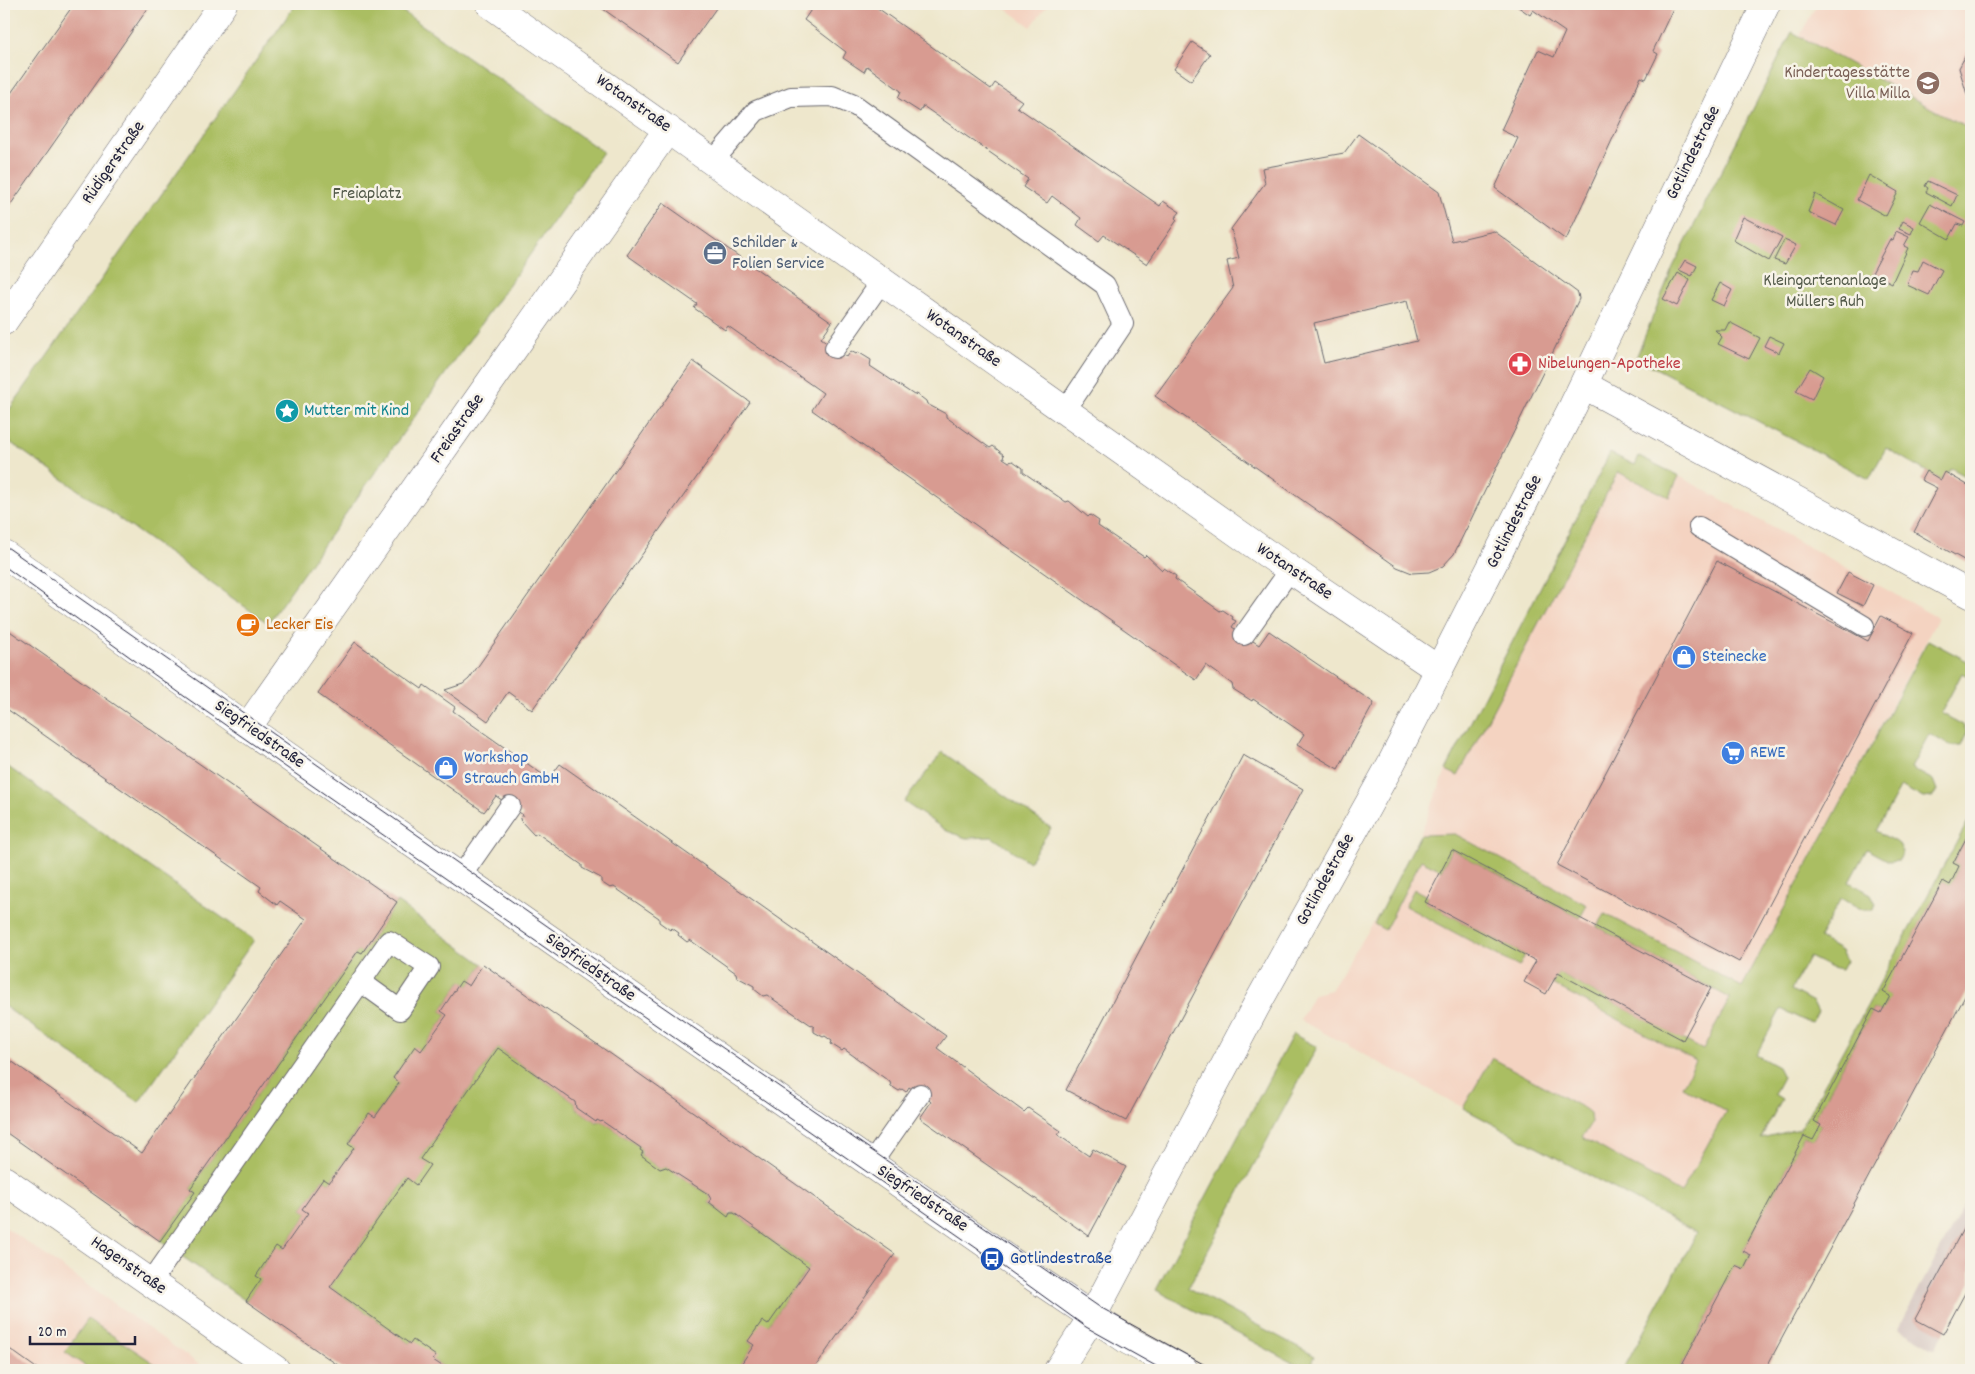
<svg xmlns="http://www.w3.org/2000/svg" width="1975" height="1374" viewBox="0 0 1975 1374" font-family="Dekko,sans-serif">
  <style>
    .built { fill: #f4d3c1 }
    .industrial { fill: #d0c0bc }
    .green { fill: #aabe62; stroke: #66704e }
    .building { fill: #d89b91; fill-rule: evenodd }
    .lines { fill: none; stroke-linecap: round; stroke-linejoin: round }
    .lane-casing { stroke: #69676e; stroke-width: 22 }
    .street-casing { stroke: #69676e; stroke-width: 29 }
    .secondary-casing { stroke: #69676e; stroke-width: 29 }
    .lane { stroke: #fff; stroke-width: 20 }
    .street { stroke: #fff; stroke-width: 28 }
    .secondary { stroke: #fff; stroke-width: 28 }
    .tram { stroke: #22223b; stroke-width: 1 }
    .labels { text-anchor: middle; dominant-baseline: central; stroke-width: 5; stroke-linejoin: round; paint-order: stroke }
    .education-label { font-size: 18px; fill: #785e54; stroke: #f7f3e8; text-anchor: end }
    .street-label { font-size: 18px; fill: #22223b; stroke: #f7f3e8 }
    .park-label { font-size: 18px; fill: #525949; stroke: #f7f3e8 }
    .service-label { font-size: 18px; fill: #4e5e75; stroke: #f7f3e8; text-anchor: start }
    .health-label { font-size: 18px; fill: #be3a42; stroke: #f7f3e8; text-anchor: start }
    .culture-label { font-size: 18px; fill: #0d838f; stroke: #f7f3e8; text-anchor: start }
    .food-label { font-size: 18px; fill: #c56008; stroke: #f7f3e8; text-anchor: start }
    .shop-label { font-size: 18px; fill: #366cbe; stroke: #f7f3e8; text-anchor: start }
    .transit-label { font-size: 18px; fill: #164399; stroke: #f7f3e8; text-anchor: start }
  </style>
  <rect width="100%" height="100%" fill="#f7f3e8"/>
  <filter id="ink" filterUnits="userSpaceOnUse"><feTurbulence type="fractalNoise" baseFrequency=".02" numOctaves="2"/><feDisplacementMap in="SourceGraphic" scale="10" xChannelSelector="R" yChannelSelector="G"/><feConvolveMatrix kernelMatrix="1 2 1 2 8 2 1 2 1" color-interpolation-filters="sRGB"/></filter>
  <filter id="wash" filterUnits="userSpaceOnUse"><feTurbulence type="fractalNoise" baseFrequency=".0096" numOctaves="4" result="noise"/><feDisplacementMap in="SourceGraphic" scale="20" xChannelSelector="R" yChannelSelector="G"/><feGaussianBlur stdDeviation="1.12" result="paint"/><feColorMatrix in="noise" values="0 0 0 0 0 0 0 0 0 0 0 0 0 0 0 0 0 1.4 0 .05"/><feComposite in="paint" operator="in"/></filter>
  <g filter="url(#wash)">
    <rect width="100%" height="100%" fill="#eee7cc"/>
    <!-- built -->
    <path class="built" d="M1000,4h48l-17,23z
      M1817,4h154v126l-172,-93z
      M1610,453l25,12 4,-9 40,20 259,142 -234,440 78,41 -21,39 -64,95 -397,-213 14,-26 17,-4 55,-87 34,-68 26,-65z
      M4,1226l203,144h-203z"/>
    <!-- industrial -->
    <path class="industrial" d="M1971,1192v90l-36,67 -37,-21z"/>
    <!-- green -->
    <path class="green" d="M296,4h96l211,148 -335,471 -264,-185v-21z
      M1792,32l179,98v349l-20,-11 -10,12 -55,-32 -17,31 -233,-121 37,-91z
      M1610,453l25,12 4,-9 40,20 -10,21 -51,-25 -160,304 -12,-6z
      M1928,640l43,23v14l-9,-4 -21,40 22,12 4,8 -6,13h-10l-22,-12 -18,34 22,12 4,10 -4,7 -10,1 -22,-12 -25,45 23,13 4,8 -4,8 -10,1 -22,-12 -18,33 22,12 5,10 -3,6h-10l-22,-12 -22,40 22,13 5,10 -5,9 -10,-2 -22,-11 -18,33 22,12 5,10 -6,10 -9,-2 -22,-11 -25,46 22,12 5,10 -9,17 8,5 -21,39 39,-9 171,-313v13l-18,34 6,3 -9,19 -7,-4 -59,111 6,4 -9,17 -8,-4 -59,111 7,5 -8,15 -9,-4 -61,115 8,4 -7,14 -9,-4 -56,105h-56l74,-137 -234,-125 29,-50 93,51 5,4 1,10 -9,14 99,56 45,-82 -44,-24 14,-26 -144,-77 6,-11 145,77 27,-52 -133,-71 8,-13 137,73z
      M942,752l109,76 -22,34 -37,-25 -26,1 -19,-7 -43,-29z
      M4,764l250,176 -115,162 -135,-96z
      M1455,834l132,71 -7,13 -128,-68 -11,20 -20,-10 -36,70 -11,-6 46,-89z
      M1414,889l13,7 -2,6 100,53 -6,12 -114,-61z
      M397,902l86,62 -14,22 -8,-5 -20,30 6,4 -26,36 -6,-4 -22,31 6,5 -24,34 -6,-3 -21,29 6,5 -25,35 -6,-4 -21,30 6,4 -26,37 -6,-3 -20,28 5,4 -15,22 -86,-60 35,-49 -5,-3 168,-238 4,2z
      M1293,1034l24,13 -129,241 127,68 -3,6 13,8h-19l-150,-80z
      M498,1048l77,54 1,6 20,14 6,-1 39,27v7l19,14 6,-2 42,27 3,5 -2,4 19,13 6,-3 75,54 -41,58 -20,16 6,4 -17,25h-289l-15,-10 -20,-20 -3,4 -80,-57 77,-109 9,6 13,-19 -9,-6z
      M88,1319l76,51h-73l-26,-18z"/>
    <g id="blocks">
      <!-- building -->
      <path class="building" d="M74,4h77l-147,210v-111z
        M596,4h123l-41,58z
        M815,4h57l119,85 4,-6 27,18 -5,6 143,99 3,-5 17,11 -5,6 2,2 -30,44 -43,-29 -5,6 -22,-16 4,-7 -29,-22 -5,7 -24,-16 5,-8 -105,-73 -3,6 -22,-14 3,-7 -34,-25 -3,6 -21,-14 3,-6 -42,-32z
        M1514,4h161l-22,47 5,3 -12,25 -5,-2 -75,163 -71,-52 23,-50 -17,-8 37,-80 16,7 11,-25 -32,-22 -3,5z
        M1192,42l18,12 -19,27 -17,-12z
        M1971,45v63l-12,-40z
        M1358,134l81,58 13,49 42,-10 84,62 1,6 -125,255 -11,12 -14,6 -17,1 -15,-6 -242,-171 78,-108 -6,-27 12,-3 -8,-29 34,-46 -3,-15 82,-15zM1407,301l10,40 -93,22 -10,-40z
        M1869,175l29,17 -12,24 -29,-16z
        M1928,181l29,14 -5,11 -26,-14 2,-4 -3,-2z
        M1815,194l29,16 -8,15 -28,-13z
        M663,203l169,119 -11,16 26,19 4,-6 5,3 2,-2 13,8 -1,6 44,29 3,-1 9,7 1,3 19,10v3l44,31 3,-2 11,9 -1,3 6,4 4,-1 10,7v4l43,30 3,-1 19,16 2,-2 9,6 -1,5 46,31 2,-2 16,15 2,-2 12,8 -1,3 45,32 3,-1 10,7 -1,2 4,2 -4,6 27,18 10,-14 105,72 -36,66 -41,-24 7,-11 -51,-35 -1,2 -19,-12 -1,-5 -26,-19 -10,15 -384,-270 11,-17 -95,-67 -3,4 -31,-22 3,-4 -70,-49z
        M1930,204l35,18 -2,4 -6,-2 -8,15 -29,-17z
        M1743,217l39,20 -13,24 -36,-21z
        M1903,221l11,6 -3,7 -12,-5z
        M1896,231l13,6 -5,9 4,2 -16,35 -20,-10 18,-34 3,2z
        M1784,240l12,5 -11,19 -11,-4z
        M1685,260l12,6 -5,10 -13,-6z
        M1923,260l19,10 -13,25 -22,-10 6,-15 5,1z
        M1678,273l12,7 -13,26 -14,-7z
        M1720,283l12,7 -8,16 -13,-6z
        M1729,322l31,16 -11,21 -31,-15 4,-7 -7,-7h10z
        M1769,336l15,7 -5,10 -15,-7z
        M693,361l57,41 -218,308 -24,-18 -20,29 -43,-31 18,-6 6,-5z
        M1810,368l13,8 -11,23 -16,-8z
        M1926,471l15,9 4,-8 26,15v77l-57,-32 23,-44 -16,-8z
        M1717,561l151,80 13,-25 32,17 -174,329 -182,-97z
        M1848,572l25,13 -10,21 -26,-13z
        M4,627l393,275 -35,51 -4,-2 -168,238 5,3 -35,49 -156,-110v-75l138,97 164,-234 -26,-18 -3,4 -18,-14 2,-4 -257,-180z
        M355,642l67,47 2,-4 31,22 -2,4 96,68 11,-15 386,272 -9,12 87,64 4,-4 33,23 -3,4 31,21 4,-7 33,18 -37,69 -169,-118 11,-16 -2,-2 -20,-13 -3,5 -4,-3 -3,2 -8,-5 -1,-4 -46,-33 -2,2 -11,-7 1,-3 -7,-5 -2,1 -9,-5v-5l-47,-32 -4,1 -9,-7v-3l-17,-9 -1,-4 -46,-33 -3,2 -9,-7 1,-2 -7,-5 -2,2 -11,-8v-4l-45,-31 -4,1 -9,-6v-4l-19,-10v-3l-45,-32 -3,2 -14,-15 3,-5 -27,-19 -12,16 -166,-118z
        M1243,755l60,34 -177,332 -60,-31z
        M1971,829v156l-206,385h-86l56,-105 9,4 7,-14 -8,-4 61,-115 9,4 8,-15 -7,-4 59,-112 8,4 9,-17 -7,-4 60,-111 7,4 9,-19 -6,-3z
        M1452,850l259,138 -28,52 -125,-67 -12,21 -22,-12 12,-21 -111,-59z
        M483,964l412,290 -82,116h-76l17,-25 -6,-4 14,-20 6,4 41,-58 -75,-54h-4l-2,4 -19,-15 2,-3 -3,-5 -42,-27 -6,2 -19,-14 2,-3 -3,-2 1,-2 -39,-27 -1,1 -4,-2 -1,2 -20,-14 -1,-6 -77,-54 -78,111 10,6 -14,20 -9,-7 -77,109 80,57 3,-4 23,16 -3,4 15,10h-103l-99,-69 15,-22 -5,-3 20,-30 6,4 26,-37 -6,-4 21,-30 6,4 25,-35 -6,-4 21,-31 6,4 24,-34 -6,-5 22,-32 6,5 26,-36 -6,-4 20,-30 8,5z
        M1971,1214v68l-28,52 -28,-15z
        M4,1345l35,25h-35z"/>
    </g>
  </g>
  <g filter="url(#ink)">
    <use href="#blocks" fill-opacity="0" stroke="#69676e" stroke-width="1"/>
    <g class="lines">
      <!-- lane casing -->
      <g class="lane-casing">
        <path id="lane" d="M713,161l43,-50 35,-14 41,-1 24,10 249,179 18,39 -58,87
          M835,348l47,-67
          M1699,527l165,99
          M1244,635l46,-65
          M461,876l49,-70
          M871,1164l49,-70
          M151,1282l238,-341 40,26 -29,43 -39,-28"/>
      </g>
      <!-- street casing -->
      <g class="street-casing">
        <path id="street" d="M490,4l776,549 173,117
          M1584,385l387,210
          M247,728l421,-599
          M4,1180l272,190
          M1058,1370l34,-53 163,-309 136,-244 182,-358 193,-402"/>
      </g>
      <!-- secondary casing -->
      <g class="secondary-casing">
        <path id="secondary" d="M4,321l219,-317
          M4,554l243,174 788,550 94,63 55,29"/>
      </g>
      <!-- lane -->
      <use href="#lane" class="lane"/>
      <!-- street -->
      <use href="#street" class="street"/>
      <!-- secondary -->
      <use href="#secondary" class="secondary"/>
      <!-- tram -->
      <path class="tram" d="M4,545l636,446 458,315 116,64
        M4,566l184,133 804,560 94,68 77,43"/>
    </g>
  </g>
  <!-- icons -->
  <defs>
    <g id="school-disc" transform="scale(1.25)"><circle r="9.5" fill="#8d6e63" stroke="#f7f3e8"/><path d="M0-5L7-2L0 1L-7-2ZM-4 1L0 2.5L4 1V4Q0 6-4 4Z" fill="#fff"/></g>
    <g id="office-disc" transform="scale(1.25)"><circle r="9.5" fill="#5c6f8a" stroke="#f7f3e8"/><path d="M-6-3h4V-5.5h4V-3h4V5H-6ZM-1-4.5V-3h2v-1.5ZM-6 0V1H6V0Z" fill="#fff"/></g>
    <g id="pharmacy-disc" transform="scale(1.25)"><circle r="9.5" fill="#e0444e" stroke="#f7f3e8"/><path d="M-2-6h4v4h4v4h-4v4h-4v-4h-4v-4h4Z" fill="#fff"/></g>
    <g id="sight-disc" transform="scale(1.25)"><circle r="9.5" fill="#0f9aa8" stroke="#f7f3e8"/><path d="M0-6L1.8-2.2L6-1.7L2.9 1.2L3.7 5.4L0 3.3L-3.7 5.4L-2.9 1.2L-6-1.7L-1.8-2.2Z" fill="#fff"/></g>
    <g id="cafe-disc" transform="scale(1.25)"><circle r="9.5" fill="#e8710a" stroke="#f7f3e8"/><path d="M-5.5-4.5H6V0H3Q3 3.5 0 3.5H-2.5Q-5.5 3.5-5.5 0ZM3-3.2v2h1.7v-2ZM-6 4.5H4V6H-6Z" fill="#fff"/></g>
    <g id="shop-disc" transform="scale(1.25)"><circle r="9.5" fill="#3f7fe0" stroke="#f7f3e8"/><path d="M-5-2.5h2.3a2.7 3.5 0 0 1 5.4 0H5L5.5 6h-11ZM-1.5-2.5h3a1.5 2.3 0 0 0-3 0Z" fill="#fff"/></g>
    <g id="supermarket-disc" transform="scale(1.25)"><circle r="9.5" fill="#3f7fe0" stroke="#f7f3e8"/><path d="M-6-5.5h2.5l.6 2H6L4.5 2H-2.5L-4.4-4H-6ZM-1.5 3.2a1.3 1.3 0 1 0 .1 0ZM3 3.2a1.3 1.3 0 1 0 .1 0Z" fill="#fff"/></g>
    <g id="bus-disc" transform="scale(1.25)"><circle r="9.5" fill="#1a4fb4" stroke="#f7f3e8"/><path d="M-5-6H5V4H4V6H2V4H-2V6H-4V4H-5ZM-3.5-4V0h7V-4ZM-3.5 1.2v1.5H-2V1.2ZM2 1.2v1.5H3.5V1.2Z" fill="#fff"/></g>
  </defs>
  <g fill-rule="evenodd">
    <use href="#school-disc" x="1928" y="83"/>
    <use href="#office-disc" x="715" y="253"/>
    <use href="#pharmacy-disc" x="1520" y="364"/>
    <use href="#sight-disc" x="287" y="411"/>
    <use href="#cafe-disc" x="248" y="625"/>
    <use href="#shop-disc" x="1684" y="657"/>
    <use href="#supermarket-disc" x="1733" y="753"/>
    <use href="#shop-disc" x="446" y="768"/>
    <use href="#bus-disc" x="992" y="1259"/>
  </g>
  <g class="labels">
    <!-- education labels -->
    <g class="education-label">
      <text x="1910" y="73">Kindertagesstätte<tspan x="1910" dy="21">Villa Milla</tspan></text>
    </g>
    <!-- street labels -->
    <g class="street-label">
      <text transform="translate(633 104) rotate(35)">Wotanstraße</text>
      <text transform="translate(1694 153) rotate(-64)">Gotlindestraße</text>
      <text transform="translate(114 163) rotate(-55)">Rüdigerstraße</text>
      <text transform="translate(963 339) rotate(35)">Wotanstraße</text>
      <text transform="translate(458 429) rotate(-55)">Freiastraße</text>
      <text transform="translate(1515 522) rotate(-63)">Gotlindestraße</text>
      <text transform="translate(1294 572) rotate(34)">Wotanstraße</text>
      <text transform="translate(259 735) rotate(35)">Siegfriedstraße</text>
      <text transform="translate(1326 880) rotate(-61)">Gotlindestraße</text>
      <text transform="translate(590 968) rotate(35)">Siegfriedstraße</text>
      <text transform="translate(922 1199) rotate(34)">Siegfriedstraße</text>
      <text transform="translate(128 1266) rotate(35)">Hagenstraße</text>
    </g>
    <!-- park labels -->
    <g class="park-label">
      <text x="367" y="194">Freiaplatz</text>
      <text x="1825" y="281">Kleingartenanlage<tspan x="1825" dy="21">Müllers Ruh</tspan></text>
    </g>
    <!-- service labels -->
    <g class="service-label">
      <text x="732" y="243">Schilder &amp;<tspan x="732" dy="21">Folien Service</tspan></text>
    </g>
    <!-- health labels -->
    <g class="health-label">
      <text x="1538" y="364">Nibelungen-Apotheke</text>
    </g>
    <!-- culture labels -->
    <g class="culture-label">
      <text x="304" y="411">Mutter mit Kind</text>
    </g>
    <!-- food labels -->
    <g class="food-label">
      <text x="266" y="625">Lecker Eis</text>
    </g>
    <!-- shop labels -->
    <g class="shop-label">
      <text x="1702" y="657">Steinecke</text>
      <text x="1750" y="753">REWE</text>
      <text x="464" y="758">Workshop<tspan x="464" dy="21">Strauch GmbH</tspan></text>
    </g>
    <!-- transit labels -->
    <g class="transit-label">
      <text x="1010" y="1259">Gotlindestraße</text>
    </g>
  </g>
  <!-- margin -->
  <rect width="1975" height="1374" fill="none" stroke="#f7f3e8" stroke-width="20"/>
  <!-- scale -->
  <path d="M30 1336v8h105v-8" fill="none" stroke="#22223b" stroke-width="2.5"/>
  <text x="38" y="1336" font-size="15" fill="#22223b" stroke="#f7f3e8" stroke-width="4" paint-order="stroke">20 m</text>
</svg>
